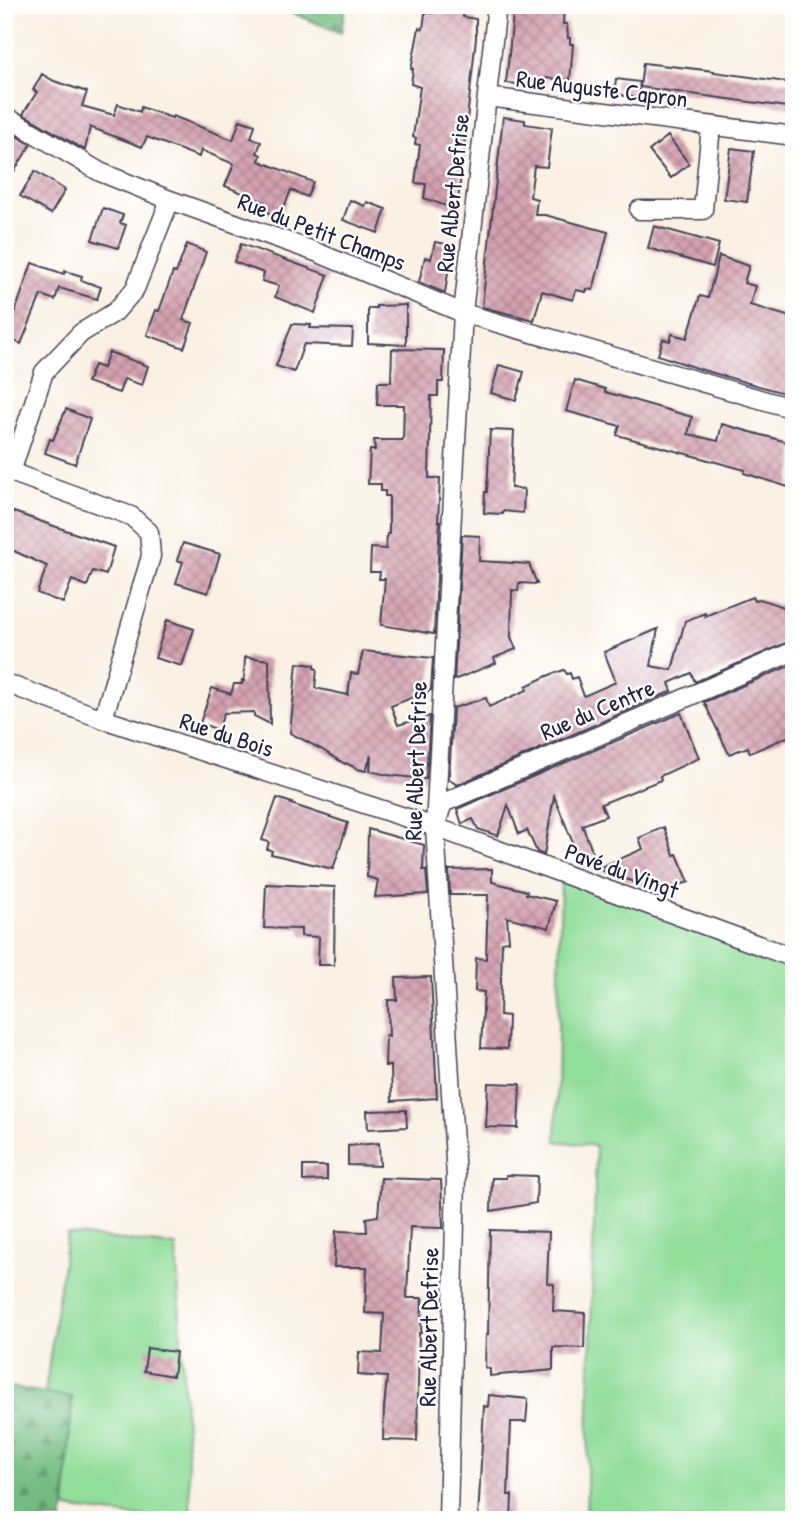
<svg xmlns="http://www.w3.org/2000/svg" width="799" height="1525" viewBox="0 0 799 1525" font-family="'Patrick Hand',sans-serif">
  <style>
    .grass { fill: #91dd9a; stroke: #5a806a; stroke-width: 2 }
    .forest { fill: url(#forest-firs); stroke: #4b6f5e; stroke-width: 2 }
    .building { fill: url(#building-cross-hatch) }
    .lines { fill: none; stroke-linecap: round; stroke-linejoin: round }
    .minor-casing { stroke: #424154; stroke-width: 21 }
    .minor { stroke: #fff; stroke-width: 18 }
    .labels { text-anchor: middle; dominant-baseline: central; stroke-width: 5; stroke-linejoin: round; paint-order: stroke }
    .street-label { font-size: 24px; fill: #22223b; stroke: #fff }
  </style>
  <defs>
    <pattern id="forest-firs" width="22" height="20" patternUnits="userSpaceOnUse" patternTransform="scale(1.75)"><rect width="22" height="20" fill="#74bc82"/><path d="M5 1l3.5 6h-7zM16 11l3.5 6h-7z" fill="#5f986c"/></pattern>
    <pattern id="building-cross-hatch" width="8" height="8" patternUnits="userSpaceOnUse" patternTransform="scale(1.75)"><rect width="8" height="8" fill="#d5a2b1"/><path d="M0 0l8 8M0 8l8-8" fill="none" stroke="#ac8491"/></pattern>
  </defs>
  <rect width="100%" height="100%" fill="#fff"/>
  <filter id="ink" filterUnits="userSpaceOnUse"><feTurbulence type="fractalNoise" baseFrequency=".0143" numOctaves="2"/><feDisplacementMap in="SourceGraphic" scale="14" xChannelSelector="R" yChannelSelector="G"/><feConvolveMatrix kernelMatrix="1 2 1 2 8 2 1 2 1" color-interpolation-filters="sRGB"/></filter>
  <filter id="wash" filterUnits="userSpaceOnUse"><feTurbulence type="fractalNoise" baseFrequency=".00686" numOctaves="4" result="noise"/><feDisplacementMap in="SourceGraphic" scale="28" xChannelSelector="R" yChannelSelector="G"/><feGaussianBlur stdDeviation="1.57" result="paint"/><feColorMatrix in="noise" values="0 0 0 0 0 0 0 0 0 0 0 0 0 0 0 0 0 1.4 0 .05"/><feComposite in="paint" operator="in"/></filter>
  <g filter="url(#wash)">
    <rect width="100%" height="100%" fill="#faf0e3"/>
    <!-- grass -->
    <path class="grass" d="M561,874l233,84v562h-208l10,-374 -40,-5z
      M67,1234l109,12 15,274h-24l-102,-12 7,-111 -27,-4z"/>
    <!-- forest -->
    <path class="forest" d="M273,5h73l-5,28z
      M5,1386l67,11 -7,111 -3,12h-57z"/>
    <g id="blocks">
      <!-- building -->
      <path class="building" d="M431,5l32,4v8l13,2v19l-19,172 -33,-12 2,-14 -11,-1 5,-38 -5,-1 1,-6 -3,-1 7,-50 -9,-3 2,-15h-2l8,-41 4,1 2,-16h6z
        M514,5h50l-1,19h4l1,14h2v6h3l-3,36 -24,-2 -1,8 -39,-3z
        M643,63l71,8v1l80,11v25l-154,-21z
        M42,74l12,7 33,11 -5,14 32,9 4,-11 22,8 1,-5 31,11 1,-2 60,24 7,-20 15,5 -4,13 10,4 -4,11 4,2 -2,6 54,21 -6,15 -16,-7 -11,28 -18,-8 3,-8 -40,-16 9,-22 -33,-14 -2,7 -52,-20 -5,10 -52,-20 -5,23 -62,-36 14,-22 -4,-2z
        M616,79l24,3 -2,16 -24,-4z
        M503,117l22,3v4l27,4 -5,39 -13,-1 -4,31 7,2 -2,16h10l63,17 -15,58 -6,-1 -1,3 -10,-2 -3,10 -31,-9 -8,29 -52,-13z
        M11,133l20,11 -26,42v-43z
        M668,136l21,28 -18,14 -22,-27z
        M731,148l23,3 -7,51 -23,-3z
        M35,171l30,19 -14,24 -31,-18z
        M350,200l15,6 2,-4 19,7 -8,24 -35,-13z
        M103,208l20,7 -3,8 6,2 -8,23 -26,-8z
        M654,226l65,18 -6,23 -65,-19z
        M435,242l17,3 -7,48 -26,-11 6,-25 6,2z
        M187,244l19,8 -23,68 10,3 -9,25 -37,-13 9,-25 3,1 14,-39 3,1z
        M241,244l87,31 -13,38 -40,-16 4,-11 -17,-5 2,-8 -30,-11z
        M719,256l30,10 -5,17 11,3 -5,19 44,13v78l-91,-26 -45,-15 5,-16 7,2 2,-7 15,4 13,-42 8,2z
        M32,263l32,11 1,-3 17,5 -1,4 20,7 -4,12 -38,-11 -4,12 -14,-5 -20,49 -16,-7v-25l9,3z
        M406,305v40l-38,-2v-35h8v-2z
        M292,324l19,1 -1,3 43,1 -1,17 -48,-2 -10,28 -18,-6z
        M392,349l52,1 -1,32h-5v14h-7l-2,82h11l-2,43h2l-6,113 -53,-9 4,-46h-6l1,-7h-10l1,-24 15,1 1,-15h2v-38h-4v-5h-4v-7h-13l2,-34h5l-1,-10h29l1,-35h-27l1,-23h13z
        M109,352l39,14 -6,19 -18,-6 -5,14 -32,-11 7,-17 9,3z
        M499,365l25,7 -8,28 -25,-7z
        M575,380l30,9v3l87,25 -4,17 30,7 4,-17 72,20v21l-6,22 -44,-14 1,-3 -128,-35 3,-9 -54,-15z
        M66,409l24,10 -15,45 -30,-11 5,-14 3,1z
        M490,430l24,1 -3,57 13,1 -1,24 -20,-2v3l-19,-1 1,-21h2z
        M5,509l109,38 -8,28 -13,-4 -6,15 -15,-6 -9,23 -26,-10 10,-27 -42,-19z
        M462,535l18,1 -1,25 50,3 8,20 -18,-1 -1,8 -6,-1 -1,47 5,12 -22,9 2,5 -42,17z
        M183,543l37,11 -12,39 -32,-10 7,-21 -6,-2z
        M752,597l2,4 6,-2 30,10 3,11 -7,3 7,17 -98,42 -4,-9 -22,10 3,8 -215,94 -8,-6 4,-71 33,-10 3,9 38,-17 -1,-4 21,-10 17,-6 3,4 3,-1 2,6 5,-2 7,19 32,-14 -12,-30 54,-23 -7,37 21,4 13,-49 20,-8v3z
        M167,620l27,9 -12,37 -27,-8z
        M363,651l70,7 -2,32 -40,16 7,19 32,-9 -4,63 -39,-4 -17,-4 1,-16 -5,16 -8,-2 -12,-6 -1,1 -24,-15 -31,-16 7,-70 17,2v3l3,1 -2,19 33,7 3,-22 7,1z
        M245,657l24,3 1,64 -16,-8v-4l-30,1 -6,17 -18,-7 12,-35 19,6 3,-10h8v-4l2,1z
        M794,664v70l-44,19 -2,-6 -19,7 -25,-52z
        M681,713l18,45 -39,18 1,4 -60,24 5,12 -24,9 17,43 44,-19 -4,-11 25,-11 10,28 3,-1 12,28 -30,9 -78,-28 -27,-67 -10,59 -7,-3 -10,-22 -8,4 -11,-29 -10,31 -20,-7 -5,-10 -11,5 -5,-15z
        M277,798l15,5 -1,1 57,19 -15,46 -62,-15 1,-3 -5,-2 2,-7 -7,-2z
        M368,829l56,16 -1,25h3l2,24 -53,3 3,-17 -11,-3z
        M492,869v13l35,9 -1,3 30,7 -7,27 -42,-11 2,24 -7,1 -2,73 8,1 -1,33 -26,-1 3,-56 -9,-1 1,-33 10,1 2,-64h-38l-1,-25z
        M266,884l69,3 -1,78h-16l1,-28 -18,-1v-7l-37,-1z
        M431,977l6,121 -45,3 -1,-35h-6l1,-31 3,1 -1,-36h9l-1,-22z
        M488,1083l32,1 -2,44 -32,-1z
        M406,1110l1,17 -39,2 -1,-18z
        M379,1143l1,23 -32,-1v-19z
        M303,1166h24v14l-24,1z
        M506,1175l31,1 -1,27 -45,8 1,-33h14z
        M381,1178l60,2 2,48 -33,-1 -3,71h15l-1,35h-2l-2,108 -34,-1 1,-31 3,-32 -29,-2 1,-23 23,1 2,-39 -19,-1 2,-46h-33l2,-36 31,1 -1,-14 12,-2z
        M490,1230l59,2 -2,51 7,1 -1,27 32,2 -1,35 -31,-1v23l-63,6v-7l-5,-1 1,-33h2z
        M147,1348l29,4 -3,24 -29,-5z
        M489,1395l39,4 -2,23h-15l-3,73h4l-1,25h-33l6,-114 4,1z"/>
    </g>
  </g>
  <g filter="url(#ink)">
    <use href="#blocks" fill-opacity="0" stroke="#424154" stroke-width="2"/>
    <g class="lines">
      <!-- minor casing -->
      <g class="minor-casing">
        <path id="minor" d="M487,97l307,39
          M5,116l95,56 70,28 146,52 147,61 331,96
          M639,210h64l8,-84
          M5,470l126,46 18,16 2,24 -48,163
          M11,472l33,-100 37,-39 34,-21 20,-23 35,-89
          M5,683l98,36 332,108 359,131
          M437,821l6,-18 351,-152
          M448,1520l8,-343 -21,-350 28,-514 34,-308"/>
      </g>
      <!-- minor -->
      <use href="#minor" class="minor"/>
    </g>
  </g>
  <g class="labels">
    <!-- street labels -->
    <g class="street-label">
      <text transform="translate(602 88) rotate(7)">Rue Auguste Capron</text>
      <text transform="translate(452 193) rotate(-84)">Rue Albert Defrise</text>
      <text transform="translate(322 231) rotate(21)">Rue du Petit Champs</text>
      <text transform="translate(597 709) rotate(-23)">Rue du Centre</text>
      <text transform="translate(227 734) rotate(18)">Rue du Bois</text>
      <text transform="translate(415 761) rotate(-88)">Rue Albert Defrise</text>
      <text transform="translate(622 870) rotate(20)">Pavé du Vingt</text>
      <text transform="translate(428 1327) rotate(-89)">Rue Albert Defrise</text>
    </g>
  </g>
  <!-- margin -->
  <rect width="799" height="1525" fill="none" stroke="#fff" stroke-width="28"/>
</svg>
